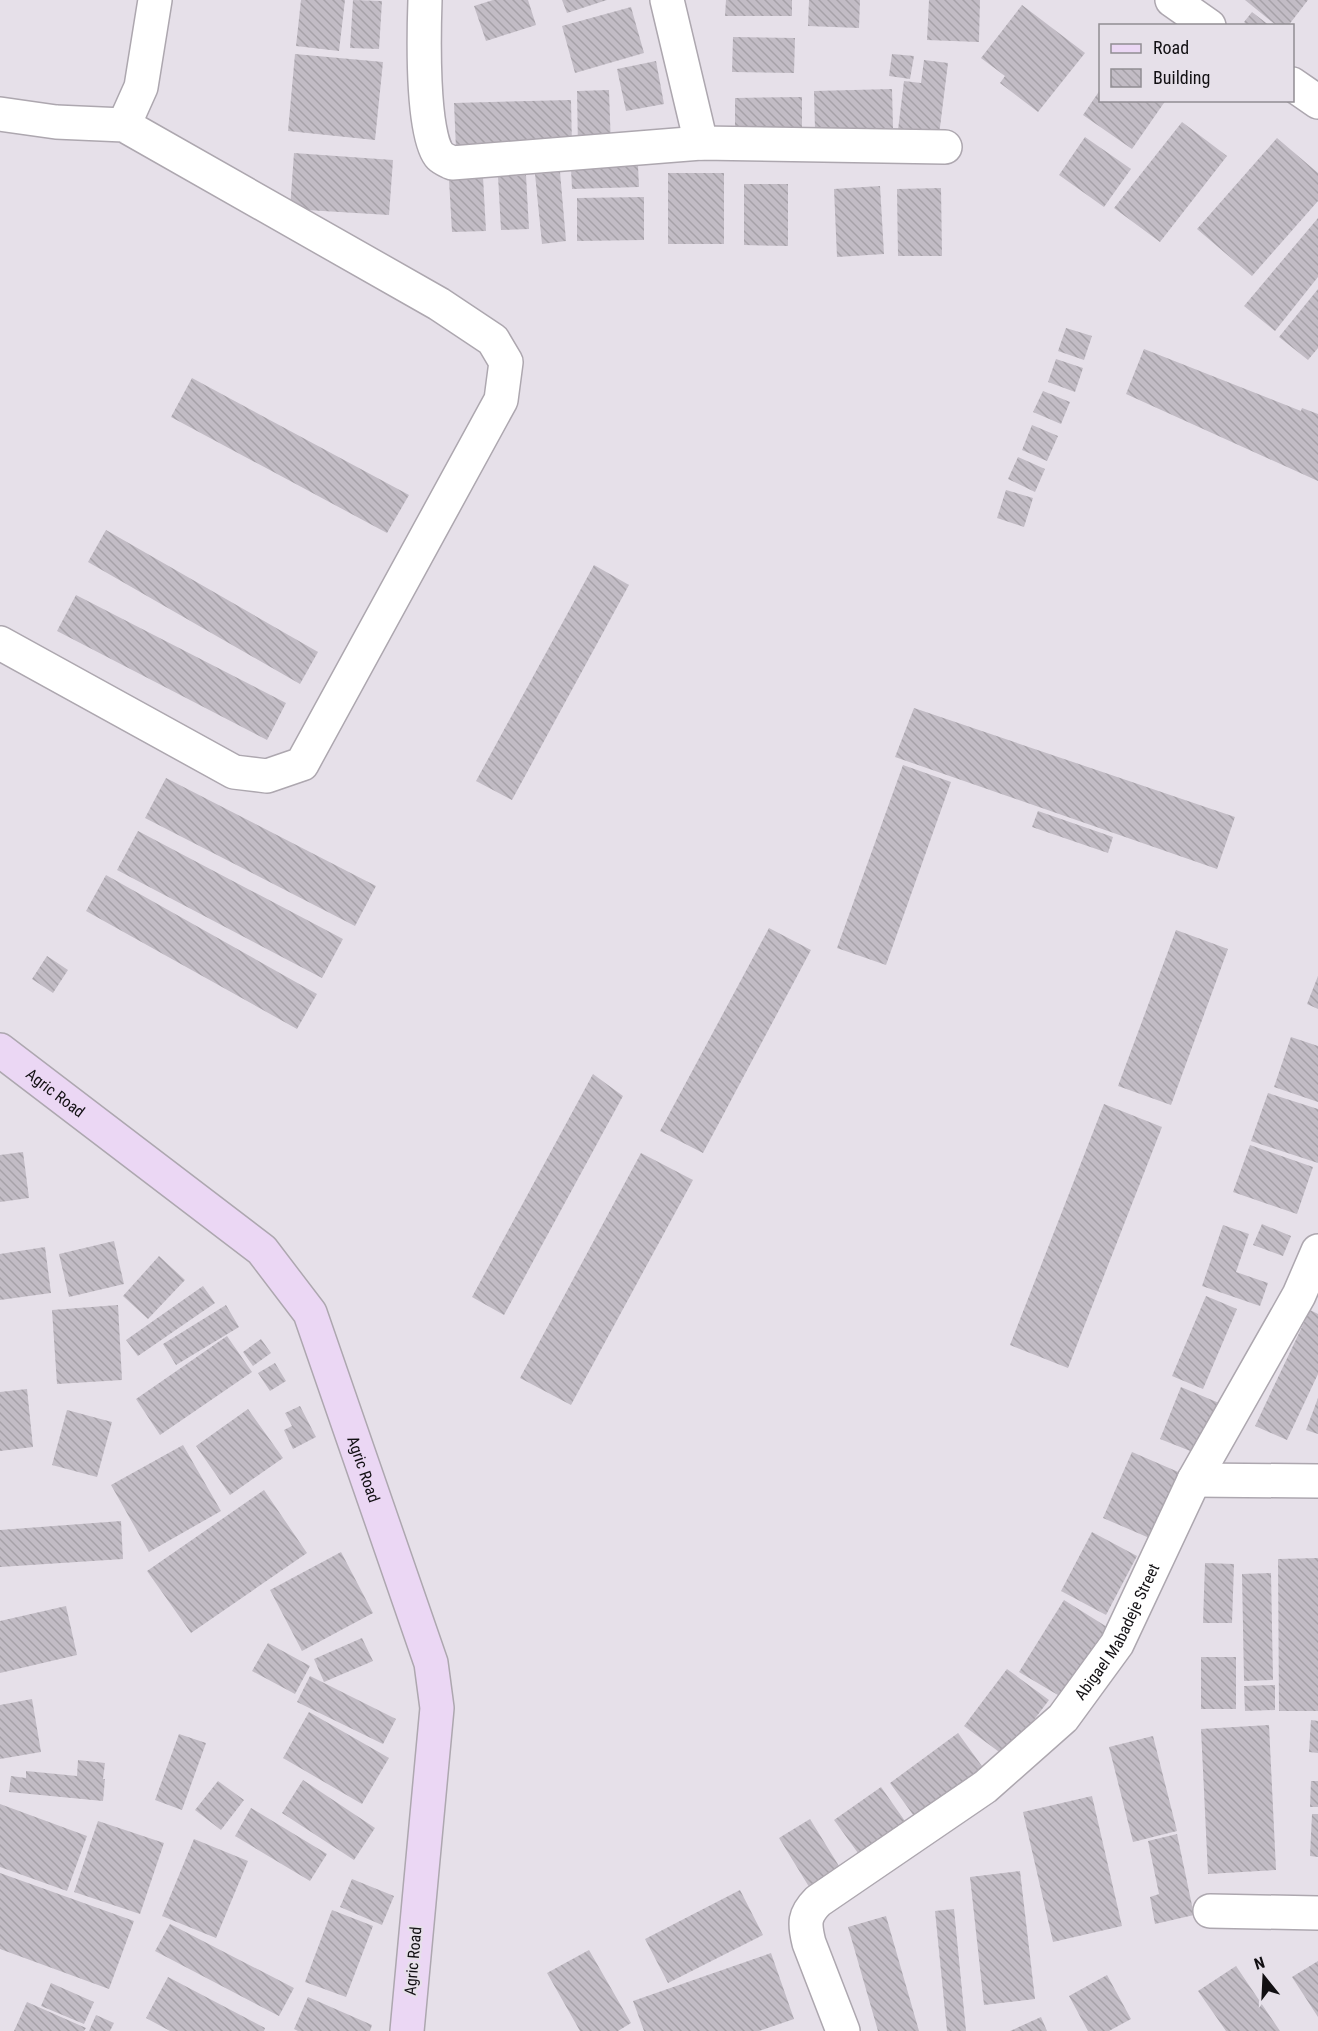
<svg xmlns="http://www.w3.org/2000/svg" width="1318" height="2031" viewBox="0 0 1318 2031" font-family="'Roboto Condensed',sans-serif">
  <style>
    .building { fill: url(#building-back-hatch) }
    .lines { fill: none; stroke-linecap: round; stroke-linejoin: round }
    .street-casing { stroke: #ada7af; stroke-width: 36 }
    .secondary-casing { stroke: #ada7af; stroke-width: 36 }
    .street { stroke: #fff; stroke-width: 33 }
    .secondary { stroke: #ebd7f4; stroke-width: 33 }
    .labels { text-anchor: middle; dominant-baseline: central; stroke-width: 4.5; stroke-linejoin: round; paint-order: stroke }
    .street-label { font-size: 16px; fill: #121013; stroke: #e6e0e9 }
  </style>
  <defs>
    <pattern id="building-back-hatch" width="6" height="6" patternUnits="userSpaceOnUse" patternTransform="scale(1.5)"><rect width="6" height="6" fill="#c2bcc5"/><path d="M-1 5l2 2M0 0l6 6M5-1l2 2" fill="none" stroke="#a6a1a8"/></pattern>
  </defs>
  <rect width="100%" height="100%" fill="#e6e0e9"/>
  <!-- building -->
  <path class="building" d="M301,0h44l-6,51 -43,-5z
    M353,0l29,1 -3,48 -29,-1z
    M493,0h35l8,25 -50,16 -12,-35z
    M562,0h45l-40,13z
    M726,0h66v16h-67z
    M809,0h51l-1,28 -51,-2z
    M929,0h51l-1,42 -52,-2z
    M1245,0h63l-20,26h-11z
    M1022,5l63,48 -47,59 -38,-29 5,-7 -24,-18z
    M631,7l13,46 -69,20 -13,-47z
    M1252,12l18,14h-21l-5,-4z
    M733,37l62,1 -1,35 -62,-1z
    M295,54l88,8 -8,78 -87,-9z
    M892,54l22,2 -4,23 -21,-3z
    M924,60l24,3 -9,72 -41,-5 6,-49 17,2z
    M656,61l8,43 -38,7 -9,-42z
    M892,89l1,39 -78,2 -1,-39z
    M609,90l2,58 -33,1 -1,-58z
    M1100,90v10h66l-34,49 -49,-34z
    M802,97v32l-67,1v-32z
    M571,100l1,47 -116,2 -2,-46z
    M1182,122l45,34 -67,86 -46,-34z
    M1085,137l46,32 -27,38 -45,-32z
    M1277,138l41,35v28l-66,75 -55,-47z
    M294,153l99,7 -4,55 -99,-6z
    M638,166l1,21 -67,2 -1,-21z
    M560,172l6,69 -24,3 -7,-70z
    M668,173h56v71h-56z
    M526,175l3,54 -28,1 -3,-54z
    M483,177l3,54 -34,1 -3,-52z
    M744,184h44v62l-44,-1z
    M880,186l4,68 -47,3 -3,-68z
    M941,188l1,68h-44l-1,-67z
    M644,197v43l-67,1v-43z
    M1318,218v59l-43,54 -31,-25z
    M1318,289v59l-10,12 -29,-23z
    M1066,328l26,8 -8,24 -26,-9z
    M1144,349l157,62 1,-3 16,6v67l-192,-87z
    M1056,359l27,9 -8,24 -27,-10z
    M192,378l217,117 -22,38 -216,-116z
    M1043,391l27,11 -9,22 -28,-12z
    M1032,425l26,11 -11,25 -25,-11z
    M1018,457l27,12 -10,23 -27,-13z
    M1006,490l27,8 -9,29 -27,-9z
    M106,530l212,122 -18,32 -212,-122z
    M594,565l35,20 -117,215 -36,-19z
    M76,595l210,108 -19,37 -210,-109z
    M914,708l321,109 -18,52 -322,-112z
    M903,765l48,17 -65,183 -49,-17z
    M166,778l210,108 -21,40 -210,-108z
    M1038,811l75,26 -5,16 -76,-26z
    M138,831l205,108 -21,39 -205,-108z
    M106,875l211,119 -20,35 -211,-118z
    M769,928l42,22 -108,203 -43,-22z
    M1176,930l52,19 -57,156 -53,-19z
    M47,956l21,14 -15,23 -21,-14z
    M1318,976v33l-11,-5z
    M1291,1037l27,9v56l-44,-15z
    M593,1074l30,22 -119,219 -32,-18z
    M1268,1093l50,16v54l-67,-22z
    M1104,1104l58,23 -94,241 -58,-23z
    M1250,1145l63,22 -16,47 -64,-22z
    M23,1152l6,46 -29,4v-47z
    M641,1153l52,27 -122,225 -51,-27z
    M1262,1224l29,12 -8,20 -30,-11z
    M1223,1225l26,9 -13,38 32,11 -8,23 -58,-20z
    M114,1241l10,43 -55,13 -10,-43z
    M45,1247l6,46 -51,7v-46z
    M159,1256l26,24 -37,39 -25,-23z
    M203,1286l12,17 -77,53 -12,-16z
    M1206,1296l31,13 -34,80 -31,-13z
    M118,1305l4,75 -65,4 -5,-74z
    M226,1305l13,22 -63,38 -13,-21z
    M1310,1310l8,4v60l-31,66 -32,-14z
    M227,1336l25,36 -92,63 -24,-36z
    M261,1339l10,14 -18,13 -10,-14z
    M275,1363l11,18 -16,10 -12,-18z
    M1181,1387l38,16 -21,51 -38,-15z
    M27,1389l6,58 -33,4v-59z
    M1318,1398v36l-12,-4z
    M300,1406l16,31 -23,12 -9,-19 8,-4 -7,-13z
    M248,1409l35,49 -53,37 -34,-49z
    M67,1410l45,12 -15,55 -45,-12z
    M183,1445l38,66 -72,41 -38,-67z
    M1132,1452l51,22 -29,66 -51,-22z
    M264,1490l43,63 -116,80 -44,-62z
    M121,1521l2,38 -123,8v-37z
    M1092,1532l45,24 -31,59 -45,-24z
    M341,1552l32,61 -71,38 -32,-61z
    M1318,1558v153h-39l-1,-152z
    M1205,1563l29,1 -2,59h-29z
    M1271,1573l2,107 -29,1 -2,-107z
    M1064,1600l43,27 -44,71 -44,-26z
    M66,1606l11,49 -77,18v-52z
    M362,1638l11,23 -49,21 -10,-23z
    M268,1643l42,23 -15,28 -43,-23z
    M1201,1657h35v52h-35z
    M1007,1669l42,31 -43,57 -42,-31z
    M310,1676l86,43 -13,25 -86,-42z
    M1275,1685v25l-30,1 -1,-25z
    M32,1699l9,53 -41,7v-54z
    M309,1712l80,46 -27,46 -79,-46z
    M1311,1720l7,1v32l-9,-1z
    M1269,1725l7,145 -68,4 -7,-145z
    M958,1733l29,40 -68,50 -29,-40z
    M179,1734l27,9 -24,67 -27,-10z
    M1153,1736l24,95 -44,11 -24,-95z
    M78,1760l27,3 -2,16h2l-2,22 -94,-9 2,-16 15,2v-7l51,5z
    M303,1780l72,48 -21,32 -72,-47z
    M218,1781l26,19 -23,30 -26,-20z
    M1311,1781h7v26h-8z
    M881,1787l31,44 -46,33 -32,-44z
    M1092,1796l30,130 -69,16 -30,-130z
    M0,1804l87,32 -20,55 -67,-24z
    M251,1808l76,46 -17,27 -75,-45z
    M1312,1814h6v43l-8,-1z
    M810,1819l32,52 -31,19 -32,-52z
    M98,1821l66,22 -24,71 -66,-22z
    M1177,1834l17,81 -39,9 -5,-27 9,-3 -11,-53z
    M194,1839l54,22 -32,77 -54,-22z
    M1020,1871l15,128 -51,6 -14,-128z
    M0,1873l134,48 -25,68 -109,-40z
    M352,1879l42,17 -12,29 -42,-18z
    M740,1890l23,45 -95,48 -23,-44z
    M954,1909l12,122h-19l-12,-120z
    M332,1910l41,16 -27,71 -41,-15z
    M886,1916l33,115h-41l-30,-104z
    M170,1924l124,64 -15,28 -124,-65z
    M589,1950l42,73 -13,8h-38l-33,-58z
    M771,1953l23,66 -35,12h-115l-11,-30z
    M1318,1961v56l-26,-40z
    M1236,1966l44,65h-54l-28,-40z
    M1107,1975l24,44 -22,12h-21l-19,-35z
    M168,1977l97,51 -1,3h-94l-24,-13z
    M51,1983l43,19 -10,22 -43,-18z
    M308,1997l64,28 -2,6h-72l-4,-2z
    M27,2002l59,26 -2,3h-70z
    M96,2015l18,8 -4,8h-21z
    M1041,2017l6,14h-37z"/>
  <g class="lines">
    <!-- street casing -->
    <g class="street-casing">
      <g id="street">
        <path d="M425,0c-1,29 -4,137 15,156 3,3 8,5 12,7l249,-20 244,4"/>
        <path d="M667,0l34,143"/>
        <path d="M1172,0l37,26"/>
        <path d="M1292,84l26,18"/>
        <path d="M0,114l56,8 68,3 315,179 54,36 13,22 -5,38 -199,364 -35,12 -33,-4 -234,-129"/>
        <path d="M124,125l17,-38 14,-87"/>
        <path d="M1194,1480l124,1"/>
        <path d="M1210,1911l108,2"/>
        <path id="s1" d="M843,2031l-34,-88c-5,-20 -5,-28 9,-42l167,-114 78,-69 54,-74 77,-164 105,-185 19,-44"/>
      </g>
    </g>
    <!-- secondary casing -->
    <g class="secondary-casing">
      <g id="secondary">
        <path id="s2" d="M0,1050l262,200 48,63 121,350 6,45 -30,323"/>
      </g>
    </g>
    <!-- street -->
    <use href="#street" class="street"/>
    <!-- secondary -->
    <use href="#secondary" class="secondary"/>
  </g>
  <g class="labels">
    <!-- street labels -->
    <g class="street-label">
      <text stroke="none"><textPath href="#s2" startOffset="70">Agric Road</textPath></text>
      <text stroke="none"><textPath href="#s2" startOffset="574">Agric Road</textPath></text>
      <text stroke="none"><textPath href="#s1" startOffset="549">Abigael Mabadeje Street</textPath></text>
      <text transform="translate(413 1961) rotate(-85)">Agric Road</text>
    </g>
  </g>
  <!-- legend -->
  <rect x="1099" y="24" width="195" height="78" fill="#e6e0e9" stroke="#918d93" stroke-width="1.5"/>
  <rect x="1111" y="44" width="30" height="9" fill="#ebd7f4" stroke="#918d93" stroke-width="1.5"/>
  <text x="1153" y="54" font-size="18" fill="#121013">Road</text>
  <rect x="1111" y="69" width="30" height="18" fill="url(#building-back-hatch)" stroke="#918d93" stroke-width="1.5"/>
  <text x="1153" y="84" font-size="18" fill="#121013">Building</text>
  <!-- north arrow -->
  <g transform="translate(1264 1977) rotate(342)" stroke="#e6e0e9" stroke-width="4.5" paint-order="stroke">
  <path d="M0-4.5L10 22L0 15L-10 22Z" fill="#121013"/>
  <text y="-9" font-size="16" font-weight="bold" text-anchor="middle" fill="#121013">N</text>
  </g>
</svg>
